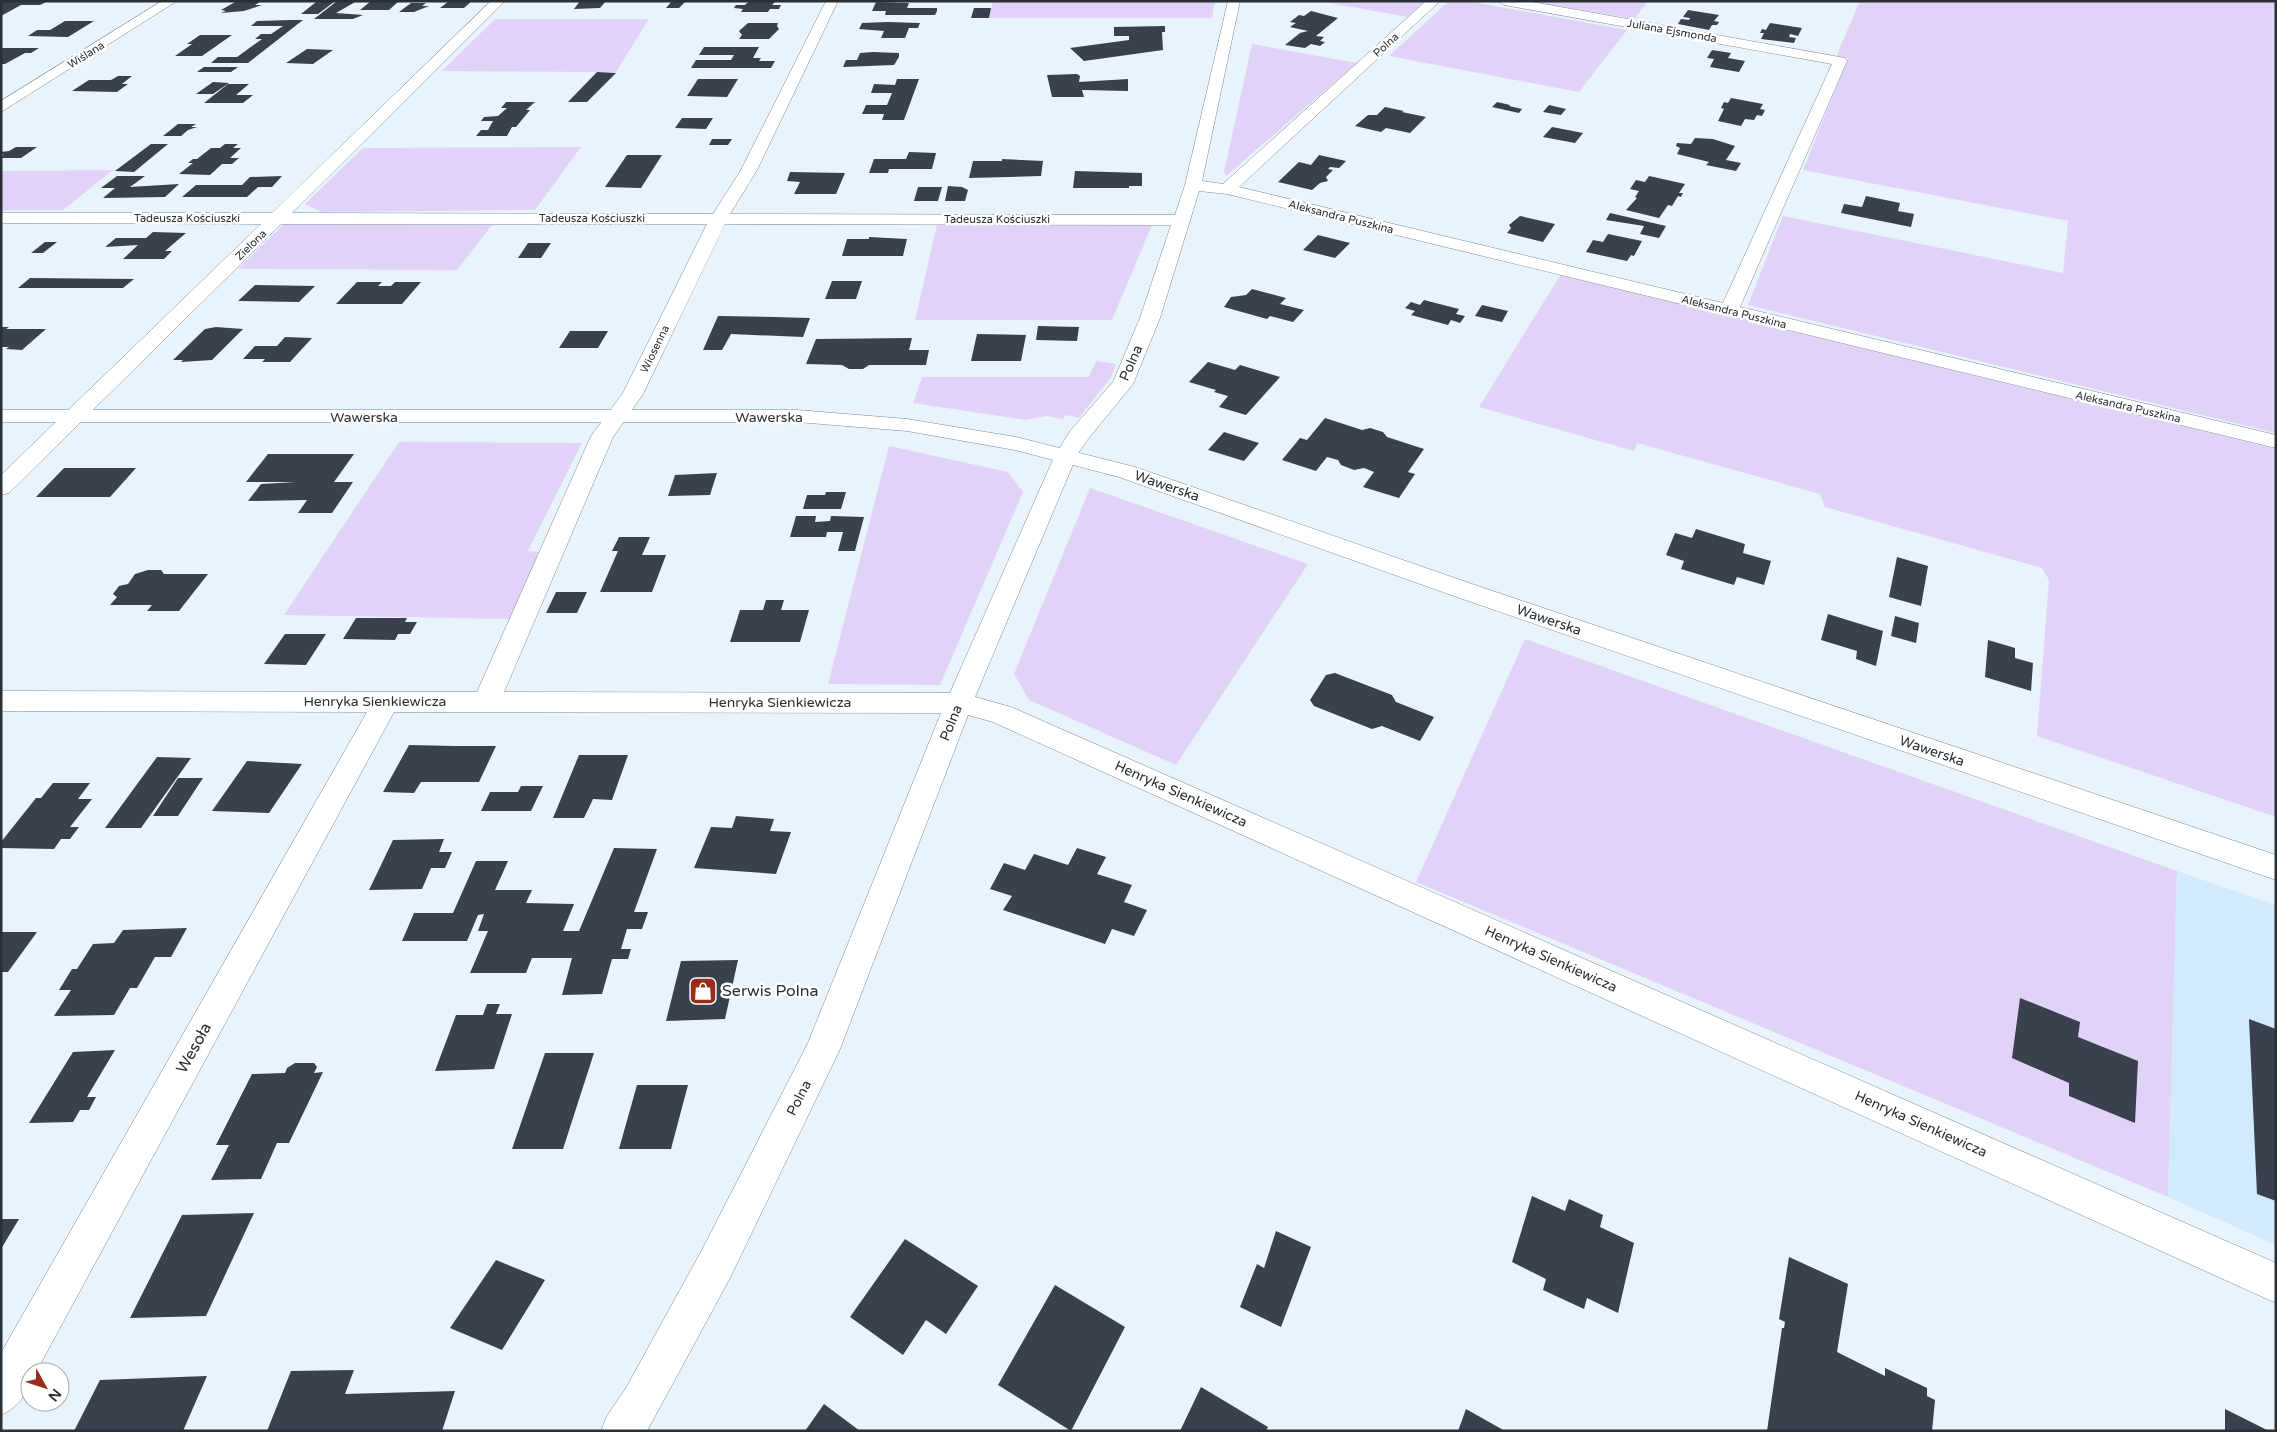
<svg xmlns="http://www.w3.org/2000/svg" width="2277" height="1432" viewBox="0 0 2277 1432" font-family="'Varela Round',sans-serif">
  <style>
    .built { fill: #d1eafe }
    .green { fill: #e1d3f8 }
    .building { fill: #3b404f }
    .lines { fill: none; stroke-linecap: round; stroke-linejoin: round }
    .street-casing { stroke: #798996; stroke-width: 1 }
    .secondary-casing { stroke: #798996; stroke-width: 1 }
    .street { fill: #fff; fill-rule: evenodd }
    .secondary { fill: #fff; fill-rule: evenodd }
    .labels { text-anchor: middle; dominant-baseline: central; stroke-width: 5; stroke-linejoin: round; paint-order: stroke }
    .far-street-label { font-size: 11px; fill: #293035; stroke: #fff }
    .street-label { font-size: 14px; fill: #293035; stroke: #fff }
    .near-poi-label { font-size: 16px; fill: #293035; stroke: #fff; text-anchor: start }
    .near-street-label { font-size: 16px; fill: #293035; stroke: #fff }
  </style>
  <rect width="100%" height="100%" fill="#e8f3fc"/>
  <!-- built -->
  <path class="built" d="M2177,871l99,34v340l-108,-48z"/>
  <!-- green -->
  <path class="green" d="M993,1h222l-3,17h-223z
    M1318,1h108l-18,16z
    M1457,1h10l160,29 -48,62 -190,-36 59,-54z
    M1530,1h118l-14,18z
    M1860,1h416v432l-528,-128 35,-89 280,57 5,-52 -265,-51 45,-112 -12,-1z
    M495,19h154l-33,53 -174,-1z
    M1252,44l105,19 -131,113 -2,-4z
    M581,147l-46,63 -214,2 -16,-8 58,-56z
    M113,170l-50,40h-62v-39z
    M284,224l208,1 -35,45 -219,-1z
    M937,225h215l-40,95h-197z
    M1561,274l715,175v368l-239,-81 12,-156 -7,-12 -217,-61 -5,-13 -183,-51 -3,8 -155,-44z
    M1096,361l20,3 -5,13 -32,41 -13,-3 -3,4 -17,-3 -20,4 -113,-17 9,-26h167z
    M399,442l183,1 -54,108 13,1 -30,67 -227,-4z
    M889,446l119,26 15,20 -83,193 -112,-1z
    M1090,488l218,76 -132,201 -147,-65 -15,-26z
    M1525,639l652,232 -9,326 -752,-315z"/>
  <!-- building -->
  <path class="building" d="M1,1h47l-8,4h-19l-20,11z
    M237,1l23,1 -5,3h7l-18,6 -23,2 5,-2 -5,-1z
    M337,1h20l-21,12 27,2 -10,4h-39z
    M371,1h28l-10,9h-29z
    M449,1h23l-8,7h-24z
    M580,1h26l-6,7 -26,1z
    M672,1h14l-7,7h-13z
    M316,2h18l-16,12h-17z
    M748,2h27l-3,3h9l-2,4h-9l-2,3h-27l2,-3 -9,-1 2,-3h9z
    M876,2l33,1 -2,5h30v3l-2,4h-50l1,-4h-14z
    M411,3h15l-4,3h7l-15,6h-15z
    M974,8h17l-2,10h-18z
    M1688,10l31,5 -5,6 5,1 -2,3h-5l-3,5 -31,-6 3,-5 8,1 1,-2 -7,-1z
    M1311,11l27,7 -22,18 8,1 -4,4 5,1 -5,4 -9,-2 -6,4 -20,-3 15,-12 8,-2 -18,-4 6,-4 -6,-1 9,-7 5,1z
    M291,20h12l-55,43h-37l7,-6h19l25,-18h-7l6,-5h10l12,-8h-32l6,-5z
    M65,21h29l-26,16 -40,-1 9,-6h13z
    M748,23h30l-1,3 2,3 -10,10h-30l3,-4 -3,-4z
    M862,23l26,-1 32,1 -2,5h-9l-4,10h-24l3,-7 -25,-2z
    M1770,23l32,5 -4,8 -8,-2 -1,3 7,1 -2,5 -33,-4 3,-6h-4l2,-4 4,1z
    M1165,26v6h-3l1,18 -79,11 -14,-13 59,-8v-4h-15v-9z
    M200,35h32l-30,21h-27l17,-12h-5z
    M704,47h55l-6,11h8l-2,3h16l-4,7h-80l5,-8h35l3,-5h-35z
    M1,48h38l-8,5h-6l-20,11h-4z
    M307,49l26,1 -20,14 -27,-1z
    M1712,50l19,3 -3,5 17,3 -6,11 -29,-5 4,-8 -7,-1z
    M873,52l26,1v4l-5,8 -51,2 3,-7h11l3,-7z
    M204,67h34l-7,5h-34z
    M597,72l19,1 -29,29h-19z
    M1077,74l3,2 -1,6 49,-3v12l-46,-1 2,7h-32l-5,-22z
    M118,76h14l-10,8h6l-11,8 -45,-1 17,-11h22z
    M698,79h40l-11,18 -40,-1z
    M897,79h22l-15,41h-22l2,-6h-22l4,-9h21l5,-12h-21l3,-9 21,1z
    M213,82l16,1 -16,11h-17z
    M228,84h21l-13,11h17l-10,8h-39z
    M1731,98l32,6 -3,5 5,1 -3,6 -5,-1 -3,5 -9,-1 -4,7 -23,-5 6,-12 -3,-1 3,-6 4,1z
    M506,102h29l-9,8h4l-14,17h-4l-5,9h-31l5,-6h7l5,-9h-12l3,-4 14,-1 9,-8h-6z
    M1497,102l13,3 -1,1 13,3 -3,4 -27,-6z
    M1549,105l17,4 -5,6 -18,-3z
    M1385,107l19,4 -2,1 24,5 -16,16 -24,-5 -5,4 -26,-6 13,-11h9z
    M682,118h31l-7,11 -31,-1z
    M178,124h18l-5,3h6l-9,3 -7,6h-18z
    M1552,127l31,6 -8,10 -32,-6z
    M1695,138l18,1 22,7 -9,14 15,3 -5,8 -30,-6 3,-3 -32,-8 3,-6 -4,-2 1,-3 14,1z
    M712,139h20l-4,6h-19z
    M151,144h17l-34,28 -19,-1z
    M225,144h13l-5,4h8l-11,10h9l-7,6h-10l-12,11 -31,-1 14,-11h-5l5,-4h4l14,-11h9z
    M16,147h21l-16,11h-20l2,-3 -2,-3 8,-1z
    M909,152l27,1 -4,16h-43l-1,4h-19l5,-14h32z
    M627,155h35l-21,33 -36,-1z
    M1319,155l27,6 -7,7 -9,-1 -2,2 5,1 -7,7 2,4 -8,2 -8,7 -34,-8 21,-20 12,3z
    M1002,159l41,2 -2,15 -72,2 4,-17h29z
    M1075,171l67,2v13h-13v2h-56z
    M790,172l55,1 -9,21h-42l6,-12 -13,-1z
    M117,176h28l-15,11 49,-3 -14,13 -62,1 12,-10h-14z
    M282,176l-10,11h-14l-11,10h-65l14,-12h46l8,-8z
    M1649,176l36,8 -6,9h4l-2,4 -3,-1 -6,10 -4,-1 -9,13 -33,-8 11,-12 -2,-1 4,-6 -9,-2 6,-9 9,2z
    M948,186l14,1 6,3 -3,11h-20z
    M918,187h24l-4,14h-24z
    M1866,196l34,7 -2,8 16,3 -3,13 -70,-14 3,-9 18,3z
    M1610,213l56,13 -7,12 -19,-4 4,-8 -38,-6z
    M1520,216l35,8 -12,18 -36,-9 4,-5 -2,-3z
    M153,232l33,1 -21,18h7l-8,8h-41l15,-14 -33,2 11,-9h30z
    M1608,234l34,7 -8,15 -3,-1 -4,6 -41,-9 7,-12 10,2z
    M1318,235l32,8 -15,15 -32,-8z
    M869,237l38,2 -4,17h-61l5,-17h22z
    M45,242h12l-14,11h-12z
    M528,243h23l-10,15h-23z
    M30,278l104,1 -11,9h-105z
    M832,281h30l-6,18h-31z
    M357,282h25l-4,4h13l4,-4h26l-19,22h-66z
    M255,285l60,1 -16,16 -61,-1z
    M1252,289l34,9 -6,6 24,6 -11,12 -23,-6 -3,3 -43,-12 7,-10 15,-2z
    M1424,300l35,9 -3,5 9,2 -5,7 -9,-3 -3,5 -37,-10 4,-4 -10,-3 6,-6 9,3z
    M1482,305l26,6 -6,11 -27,-6z
    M718,316l56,1 36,1 -7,19 -72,-3 -9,16h-19z
    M1038,326l41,1 -2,14 -41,-1z
    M1,327h8l-3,2h40l-24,21 -16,-1 3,-2h-8z
    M216,327l27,2 -31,31 -31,2 2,-2h-10l32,-31z
    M570,331h38l-10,17h-39z
    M977,334l49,1 -5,26h-50z
    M285,337l27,1 -22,24h-28l3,-3h-22l12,-13h22z
    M912,338l-3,12h20l-3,15h-57l-6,4h-14l-7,-4 -36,-1 10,-25z
    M1208,362l27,8 5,-5 40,12 -34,38 -27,-8 9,-11 -14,-4 2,-2 -27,-8z
    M1325,418l37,12 8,-2 13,4 4,5 37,12 -16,23 7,2 -16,24 -36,-11 11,-15 -10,-4 -10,2 -13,-5 -3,-5 -11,-3 -11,14 -34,-11 18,-22 7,2z
    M1224,432l35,11 -15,18 -36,-11z
    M268,454h86l-20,28h19l-21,31h-34l9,-13 -59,1 13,-17 35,-2h-50z
    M64,468h72l-26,29h-74z
    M717,473l-7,22 -42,1 7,-21z
    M826,492h20l-5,17h-38l4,-14h18z
    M796,516h20l-1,6 15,-1 1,-5 33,1 -9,34h-17l5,-19h-16l-1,5h-36z
    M1696,529l49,15 -2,9 28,8 -7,24 -27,-8 -3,8 -53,-16 3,-8 -18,-6 9,-22 17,5z
    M619,537h31l-8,18h24l-14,37h-52l18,-41h-6z
    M1897,557l31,9 -7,40 -32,-9z
    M148,570h13l3,4h44l-29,37h-32l5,-6h-42l7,-8 -4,-3 6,-8 9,-2 7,-10z
    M556,592h31l-10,21h-31z
    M766,600h18l-3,10h28l-9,32h-70l10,-32h23z
    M1828,614l55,17 -7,35 -20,-7 1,-8 -36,-11z
    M1895,616l24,7 -3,20 -25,-7z
    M356,618h51l-2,4h12l-7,12h-12l-3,6 -52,-1z
    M285,634h41l-20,31 -42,-1z
    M1988,640l27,8v10l18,5 -2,28 -46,-14z
    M1335,673l57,22 4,7 38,15 -14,24 -38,-15 -10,3 -58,-23 -4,-6 16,-25z
    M409,745l45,1h42l-17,36h-58l-7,11 -31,-1z
    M579,755h49l-16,45 -19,-1 -9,19h-31z
    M157,757l34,1 -50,70h-36z
    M247,761l55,3 -33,49 -57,-2z
    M178,778h25l-25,38h-25z
    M53,783h37l-12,16h14l-22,28h9l-9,12h-9l-7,10 -53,-1v-6l35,-44h5z
    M521,786h22l-12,25h-50l9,-19h28z
    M736,816l38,3 -4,12 21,1 -15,42 -82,-6 17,-41 21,1z
    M444,839l-5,13h13l-7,16h-14l-9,21 -53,1 24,-50z
    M614,848l43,1 -23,63h14l-6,17h-15l-6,20h10l-3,10h-16l-10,35 -40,1 10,-37h-40l-6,15h-56l18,-42h-10l6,-17 -6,1 -11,26h-65l12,-28h39l23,-52h32l-13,29h37l-6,13 48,1 -11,27h16z
    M1077,848l29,9 -9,17 35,11 -8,17 23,8 -13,26 -22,-7 -7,15 -102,-34 9,-14 -22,-7 14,-26 21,7 9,-16 34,11z
    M187,928l-16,29h-16l-18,31h-7l-16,27 -60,1 17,-26h-12l13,-21h5l16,-25 21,-1 9,-13z
    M1,932h36l-29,40h-7z
    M738,960l-13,59 -59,2 15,-60z
    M2020,998l60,24 -2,15 60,24 -3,62 -66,-27v-13l-57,-25z
    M487,1004h13l-4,10h16l-18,55 -59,2 21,-56h27z
    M2249,1019l27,10v172l-19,-7z
    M115,1050l-28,47h9l-7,13h-9l-7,12 -44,1 44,-71z
    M545,1053h49l-31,96h-51z
    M295,1063h19l3,4 -3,6 9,-1 -34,71h-12l-16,36 -50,1 18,-35h-13l36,-71 33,-1 2,-5z
    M637,1085h51l-17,64h-52z
    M1532,1196l33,15 4,-12 34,16 -3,12 34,16 -16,70 -31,-15 -3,11 -41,-19 3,-11 -34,-17z
    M254,1213l-48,103 -76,2 52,-103z
    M1,1219h18l-18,30z
    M1276,1231l35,16 -30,80 -41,-20 17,-43 7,4z
    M905,1239l73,47 -32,48 -20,-14 -23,35 -53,-38z
    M1789,1257l59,27 -11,68 48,24v-8l42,20v8l8,4 -3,31h-165l15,-103h2l1,-6 -6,-3z
    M496,1260l49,20 -43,70 -52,-22z
    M1055,1285l70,42 -54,104 -73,-46z
    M354,1370l-9,24 110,-3 -13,40h-175l24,-60z
    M207,1376l-24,55h-109l26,-51z
    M1201,1387l67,40 -2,4h-86z
    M824,1404l36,27h-55z
    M1466,1409l39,22h-47z
    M2225,1409l44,22h-44z"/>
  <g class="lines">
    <!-- street casing -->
    <g class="street-casing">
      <path id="street" d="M162,1h15l-176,111v-11z
        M491,1h14l-213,212 421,1 28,-44 85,-169h12l-81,169 -27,44 445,1 10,-30 43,-184h12l-38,180 21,3 203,-183h14l-201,186 484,116 109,-239 -328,-59 -6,-4h29l318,57 2,3 -107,246 536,128v13l-1049,-254 -28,-3 -39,127 -27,66 -45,55 -11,16 -102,242 36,10 1265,556v40l-1283,-581 -25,-7 -128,334 -110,229 -83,153h-46l6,-15 19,-28 76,-138 106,-207 133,-330 -547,-1 -358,660h-6c0,20 -11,35 -29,43v-62l366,-641 -366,-1v-20l476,1 114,-256 32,-43 84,-169h-426l-272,269 -8,2v-20l260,-251 -260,-1v-10h271zM725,224l446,1 -31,93 -27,64 -42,48 -16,25 -105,238 -446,-1 109,-255 30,-43z"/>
    </g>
    <!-- secondary casing -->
    <g class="secondary-casing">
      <path id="secondary" d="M1,410h796l110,9 109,18 119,30 337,117 804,271v25l-822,-284 -335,-119 -104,-27 -108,-19 -110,-9h-796z"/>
    </g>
    <!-- street -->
    <use href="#street" class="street"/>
    <!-- secondary -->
    <use href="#secondary" class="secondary"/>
  </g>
  <!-- icons -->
  <defs>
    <g id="shop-square" transform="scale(1.4375)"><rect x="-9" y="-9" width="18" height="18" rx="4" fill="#972e1b" stroke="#fff"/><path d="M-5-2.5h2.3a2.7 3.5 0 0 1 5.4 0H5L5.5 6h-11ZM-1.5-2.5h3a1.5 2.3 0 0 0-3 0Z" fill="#fff"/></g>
  </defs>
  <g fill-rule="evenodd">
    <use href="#shop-square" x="703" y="991"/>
  </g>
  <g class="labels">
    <!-- far-street labels -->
    <g class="far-street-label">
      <text transform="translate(1672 31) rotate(10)">Juliana Ejsmonda</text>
      <text transform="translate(1386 45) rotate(-42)">Polna</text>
      <text transform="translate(86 55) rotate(-32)">Wiślana</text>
      <text transform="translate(1341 217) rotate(14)">Aleksandra Puszkina</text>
      <text x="187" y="218">Tadeusza Kościuszki</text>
      <text x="592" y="218">Tadeusza Kościuszki</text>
      <text x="997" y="219">Tadeusza Kościuszki</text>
      <text transform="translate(251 245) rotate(-44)">Zielona</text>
      <text transform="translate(1734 312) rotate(14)">Aleksandra Puszkina</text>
      <text transform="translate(655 349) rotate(-64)">Wiosenna</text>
      <text transform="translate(2128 407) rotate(13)">Aleksandra Puszkina</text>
    </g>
    <!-- street labels -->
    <g class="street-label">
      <text transform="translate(1131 363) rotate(-66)">Polna</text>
      <text x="364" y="417">Wawerska</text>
      <text x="769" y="417">Wawerska</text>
      <text transform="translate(1167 486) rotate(19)">Wawerska</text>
      <text transform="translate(1549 620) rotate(19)">Wawerska</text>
      <text x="375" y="701">Henryka Sienkiewicza</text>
      <text x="780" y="702">Henryka Sienkiewicza</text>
      <text transform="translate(951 723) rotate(-68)">Polna</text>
      <text transform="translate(1932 751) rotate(19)">Wawerska</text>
      <text transform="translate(1181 794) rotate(24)">Henryka Sienkiewicza</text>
      <text transform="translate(1551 959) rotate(24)">Henryka Sienkiewicza</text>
      <text transform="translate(799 1098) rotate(-63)">Polna</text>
      <text transform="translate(1921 1124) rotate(24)">Henryka Sienkiewicza</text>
    </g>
    <!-- near-poi labels -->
    <g class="near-poi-label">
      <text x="722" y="991">Serwis Polna</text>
    </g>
    <!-- near-street labels -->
    <g class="near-street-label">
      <text transform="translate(194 1048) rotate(-61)">Wesoła</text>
    </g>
  </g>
  <!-- border -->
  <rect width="2277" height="1432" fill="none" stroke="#293035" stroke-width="5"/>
  <!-- north arrow -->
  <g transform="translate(45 1387) rotate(130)"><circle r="24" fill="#ffffff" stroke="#a9acae"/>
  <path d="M0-4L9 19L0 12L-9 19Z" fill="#972e1b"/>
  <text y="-8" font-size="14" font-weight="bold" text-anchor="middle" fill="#293035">N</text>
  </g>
</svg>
